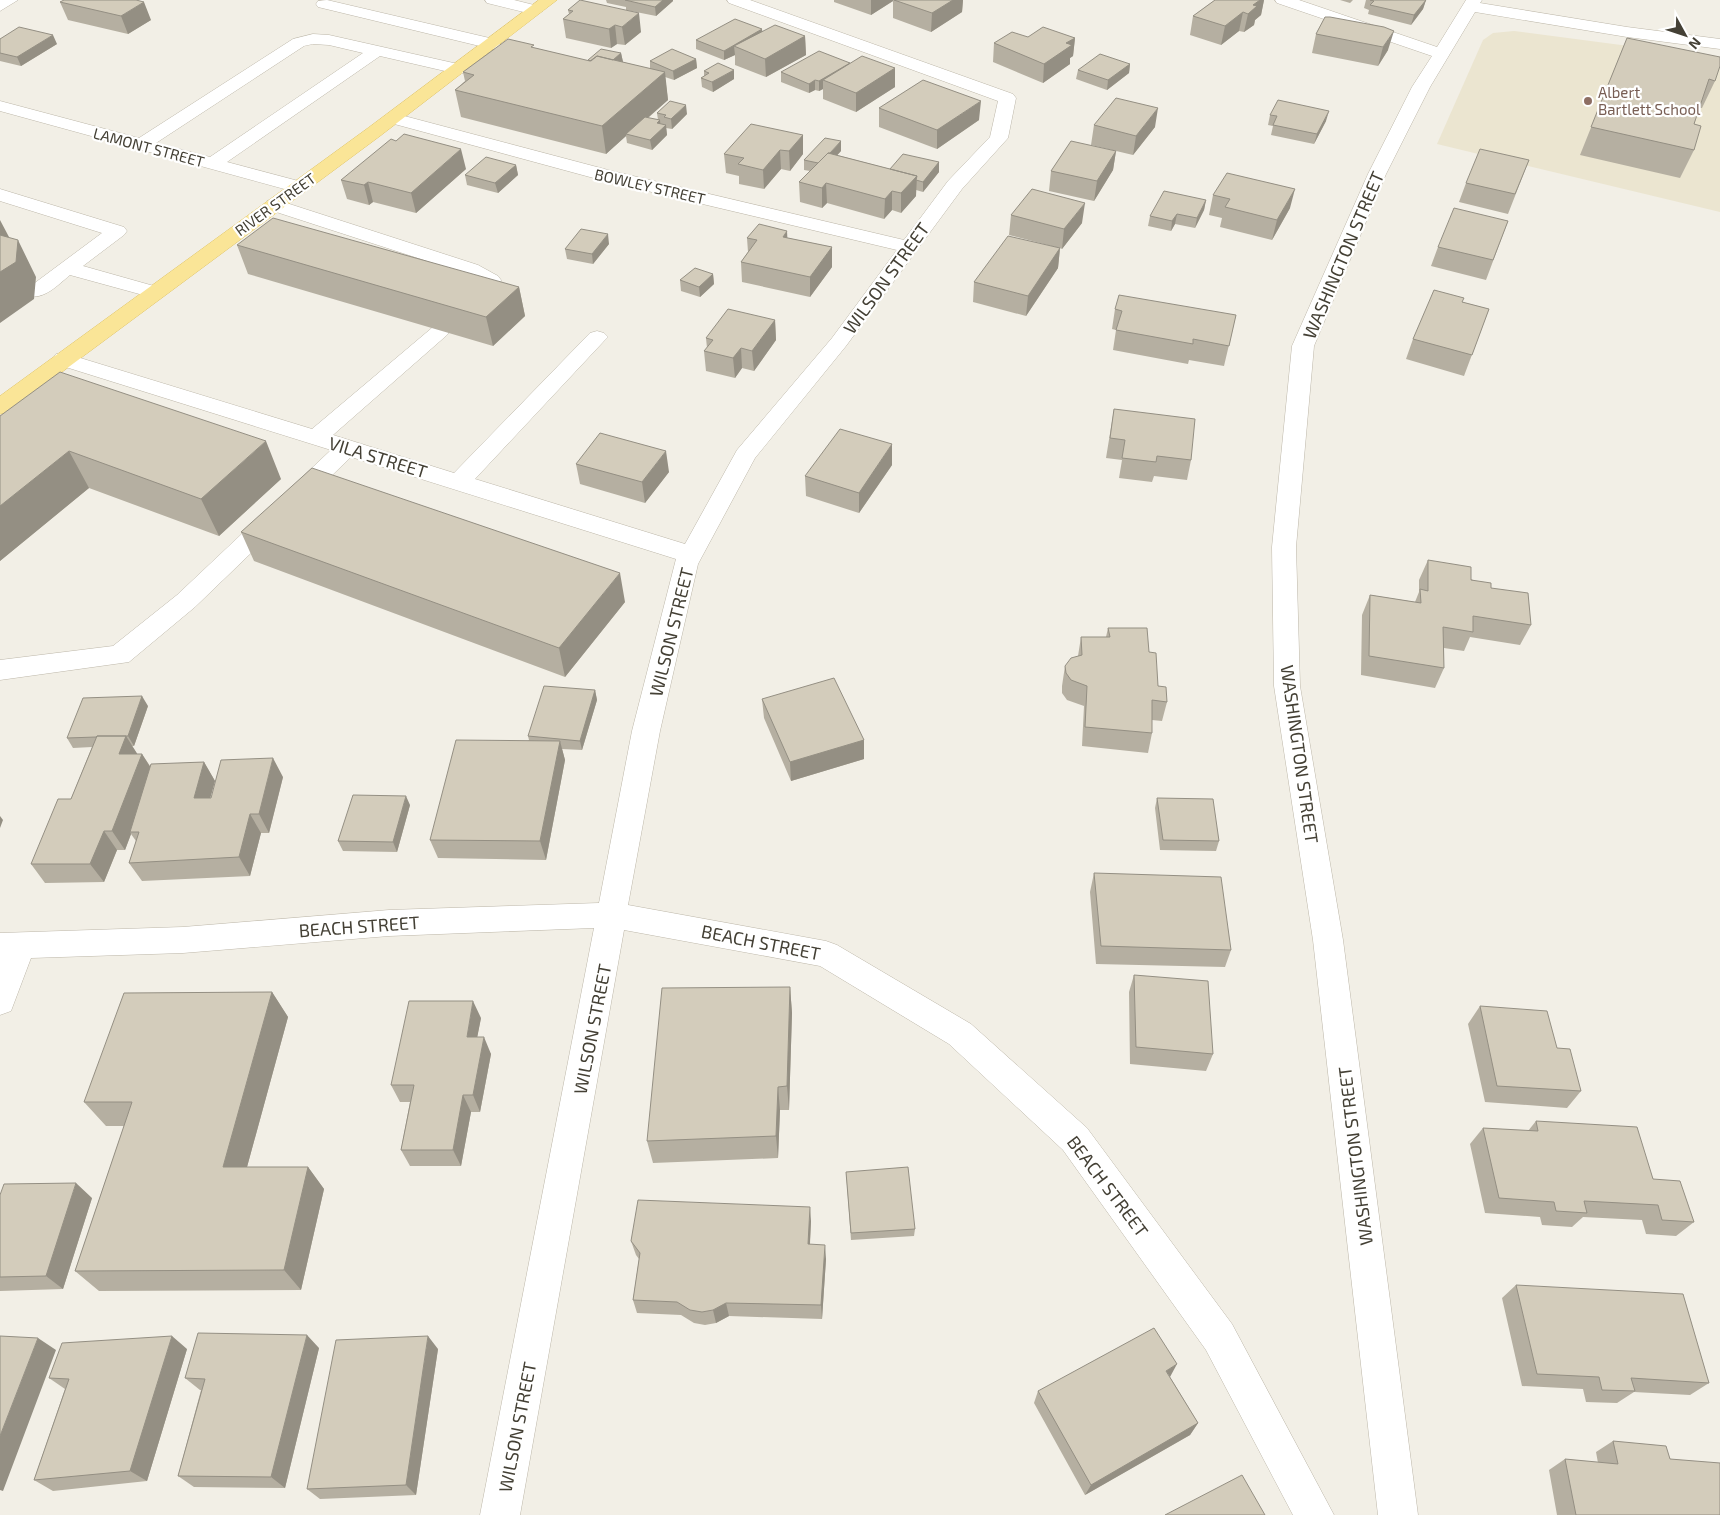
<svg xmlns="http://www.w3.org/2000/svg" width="1720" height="1515" viewBox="0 0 1720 1515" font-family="'Exo 2',sans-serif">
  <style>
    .education { fill: #ebe5d0 }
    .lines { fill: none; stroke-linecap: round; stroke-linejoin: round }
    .minor-casing { stroke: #bdb7a9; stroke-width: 1 }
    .major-casing { stroke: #dfc367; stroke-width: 1 }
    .minor { fill: #fff; fill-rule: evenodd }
    .major { fill: #fae597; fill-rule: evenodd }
    .wall { fill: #b5afa1 }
    .shaded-wall { fill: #948f83 }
    .building { fill: #d3ccbb; stroke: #948f83 }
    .education-dot { fill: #8d6e63; stroke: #fff; stroke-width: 2 }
    .labels { text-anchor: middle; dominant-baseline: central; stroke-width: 4.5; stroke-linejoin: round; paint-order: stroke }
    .far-education-label { font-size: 15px; fill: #785e54; stroke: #fff; text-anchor: start }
    .far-street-label { font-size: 15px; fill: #444035; stroke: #fff }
    .street-label { font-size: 18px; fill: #444035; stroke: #fff }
  </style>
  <rect width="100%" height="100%" fill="#f2efe6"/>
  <!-- education -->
  <path class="education" d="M1514,31l206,27v154l-283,-68 46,-104 10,-7z"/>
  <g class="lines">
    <!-- minor casing -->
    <g class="minor-casing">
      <path id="minor" d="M0,0h18l-18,11z
        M327,0l171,40 2,4 -2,4 -6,1 -174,-42 -2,-3 2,-3z
        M485,0h29l28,7 2,3 -8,5 -49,-12z
        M727,0h23l263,94 3,4 -8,40 -46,51 -116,157 -91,112 -57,106 -38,167 -32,174 198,36 11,4 134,79 116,104 145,196 102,191h-41l-87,-165 -143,-200 -114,-106 -129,-78 -196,-36 -104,585h-40l114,-587 -205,8 -206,17 -152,5 -20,53 -11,4v-82l183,-6 206,-17 210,-7 33,-172 44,-172 -325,-102 -156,150 -66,55 -129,18v-20l113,-14 64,-51 154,-145 -275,-86 -3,-5 3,-5 8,-1 248,76 121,-102 7,-2 7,2 3,4 -3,4 -114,100 121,38 136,-140 7,-2 7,2 4,4 -4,4 -129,138 210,65 52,-94 95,-112 65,-88 -296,-70 -214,-58 -3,-4 3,-4 6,-1 219,58 292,69 44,-59 42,-44 8,-36 -269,-98z
        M1275,0h24l138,47 29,-47h16l-2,3 147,24 93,12v10l-93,-12 -152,-25 -45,75 -44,87 -72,172 -18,201 4,139 43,254 75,575h-40l-65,-575 -39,-254 -2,-139 20,-201 76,-172 44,-87 20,-31 -155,-53z
        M313,34l16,1 129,29 6,1 2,4 -2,4 -6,1 -78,-18 -153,106 79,21 2,4 -2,4 -7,2 -299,-82v-10l139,37 154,-99zM313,44l16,1 34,8 -153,104 -54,-14 148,-97z
        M0,189l124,38 3,4 -3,4 -41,31 78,22 3,4 -3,4 -7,2 -84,-23c-12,10 -26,25 -42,21l-3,-4 3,-4 74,-55 -102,-32z
        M274,199l204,66 20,11 3,4c-3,16 -18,29 -34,25l-3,-4 15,-14 1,-5 -16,-9 -197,-64 -2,-4 2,-4z"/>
    </g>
    <!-- major casing -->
    <g class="major-casing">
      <path id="major" d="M539,0h18l-177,136 -372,276 -8,2v-18l368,-268z"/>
    </g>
    <!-- minor -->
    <use href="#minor" class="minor"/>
    <!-- major -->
    <use href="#major" class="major"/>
  </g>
  <!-- wall -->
  <path class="wall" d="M606,0h67v1l-17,15 -30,-6v-3l-19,-4z
    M834,0h129l-1,12 -31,20 -38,-14v-17l-22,14 -37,-13z
    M1215,0h49l-3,15 -6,5 -1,5 -10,7 -5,-1 -18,14 -31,-10 3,-19z
    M1340,0h13l-3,3z
    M1366,0h60l-3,9 -12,16 -43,-11 1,-4 -5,-2z
    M60,2l91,18 -23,14 -60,-14z
    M568,10l73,22 -16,13 -8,-1 -6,4 -45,-10 -3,-19 6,-5z
    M1325,17l63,33 -10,16 -66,-13 4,-19z
    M762,31l43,5 1,19 -40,22 -31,-12v-10l-11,5 -28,-11v-9z
    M1028,37l47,1 -2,18 -3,2v6l-27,19 -50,-21 1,-19z
    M1627,38l88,43 -13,27h-3l-5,16v26l-14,28 -100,-23z
    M0,39l57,5 -36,22 -21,-5z
    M535,48l53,13 33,-8 2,9 27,7v-8l46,-2 1,9 -23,12 -9,-3 3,23 -20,18 10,2 -1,-7 30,1 -15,15 -6,-1 1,7 -15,15 -25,-7 -1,-7 -20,18 -145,-37 -6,-27 10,-9 -2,-9z
    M850,63l45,5v19l-39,25 -33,-13v-10l-4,2 -4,-1 -6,3 -28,-11v-10z
    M1130,64l-1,9 -22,17 -31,-11 2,-9z
    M704,71l30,8 -21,13 -11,-5 -1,-9 3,-2z
    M879,108l100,12 -42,29 -58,-22z
    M1270,115l56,6 -12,23 -43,-9 2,-9 -5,-1z
    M1094,125l61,2 -22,28 -42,-10z
    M803,135v19l-13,17 -9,-2 -17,20 -25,-5v-8l-13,-3 -2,-19z
    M841,151l-4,4 53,14 49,-7v10l-16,20 -7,-2v6l-15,17 -9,-3 -8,9 -57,-16 -5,5 -22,-6 -1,-20 11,-11 -6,-1v-10z
    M1116,151l-3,19 -19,31 -45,-10 2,-20z
    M1529,160l-21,54 -49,-12 7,-19z
    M516,165l2,10 -20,18 -31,-8 -2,-10z
    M466,169l-50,44 -43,-11 -4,3 -22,-6 -6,-19z
    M1213,195l77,13 -18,32 -52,-13 2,-9 -13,-3z
    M1206,200l-2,10 -9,18 -20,-4 -4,7 -23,-5 2,-10z
    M1011,215l71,8 -20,26 -2,-1 -2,20 -32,48 -53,-14 1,-20 85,-34 -50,-13z
    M1508,221l-22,59 -55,-14 7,-19z
    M747,238h41l44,9v20l-22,30 -68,-15 -1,-20 7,-10z
    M609,244l-16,20 -26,-5 -2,-10z
    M237,245l282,42 6,29 -32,30 -245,-72z
    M713,274l1,10 -14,13 -19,-6 -1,-11z
    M1462,302l27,7 -25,67 -58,-17 7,-20z
    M1115,309l121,6 -12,51 -35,-6 -1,4 -75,-14 3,-20 -4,-1z
    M775,320l1,20 -22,31 -12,-3 -7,10 -29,-7 -2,-20 3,-3 -1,-10z
    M1114,409l77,51 -4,20 -33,-4 -2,6 -33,-4 3,-18 -16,-2z
    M0,416l281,63 -62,57 -130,-48 -89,73z
    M576,464l93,8 -24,31 -65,-19z
    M892,465l-33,48 -53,-17 -1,-20z
    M241,532l384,70 -60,75 -311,-116z
    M1428,560l63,28 40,37 -11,20 -50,-8 -6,14 -20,-3v20l-9,20 -74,-13 1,-60 8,-20 45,7 4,-10v-12z
    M1108,628l41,24 9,34 9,16 -5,19 -10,-1v13l-4,20 -66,-7 2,-40 -17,-6 -5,-7v-7l3,-20 13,-10 3,-19h25z
    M595,690l2,10 -15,50 -20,-1 3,11 -19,100 -108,-2 -8,-18 99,-100 -1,-4z
    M762,699l102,41v19l-73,22 -27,-63z
    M148,706l-14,40h-2l5,8h5l8,12 54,-4 11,19 -5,17 73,-21 -14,56h-8l-11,43 -108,5 -13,-18 7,-22 -5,-7 -6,16h-8l-13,32 -59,1 -14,-19 40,-65 21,-52 -19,1 -6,-10z
    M1157,798l62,43 -3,10 -56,-1 -5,-42z
    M410,805l-13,47 -54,-1 -5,-10z
    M1094,873l137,77 -6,17 -129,-3 -6,-72z
    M1134,975l79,79 -7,17 -76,-7 -1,-72z
    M790,987l2,26 -3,97h-9l-2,48 -125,5 -6,-22z
    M272,992l16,25 -41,150h61l16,22 -23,101 -202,1 -24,-20 49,-145h-18l-22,-24z
    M1480,1006l77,42 24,43 -14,17 -82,-6 -17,-78z
    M481,1018l-4,19 14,17 -11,58h-9l-10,54h-51l-9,-16 9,-48h-10l-9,-17z
    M1536,1121l117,58 41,43 -18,14 -30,-2 -4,-14 -59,-3 -11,10 -30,-2 -2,-8 -55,-4 -15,-69 13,-16 45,3z
    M846,1172l69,57 -1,7 -63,4z
    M0,1195l92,3 -29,91 -63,2z
    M811,1221l-1,23 16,15 -4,60 -93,-3 -13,7 -11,2 -11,-2 -13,-8 -44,-2 -4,-13 6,-41 -3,-4 -5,-14z
    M1516,1285l193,98 -19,12 -56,-3 -17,11 -31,-1 -3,-13 -61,-3 -20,-88z
    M319,1348l-34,140 -91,-1 -16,-11 23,-86h-1l-15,-12z
    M187,1349l-40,132 -94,10 -19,-11 31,-91 -16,-11z
    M438,1349l-22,146 -96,4 -13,-10z
    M1170,1377l28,46 -8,12 -105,60 -51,-92 4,-12z
    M1613,1441l57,18 50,56h-163l-8,-45 16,-11 33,4 -2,-11z"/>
  <!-- shaded-wall -->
  <path class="shaded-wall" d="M663,0h10v1l-17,15 -1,-9z
    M871,0h22v1l-22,14z
    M953,0h10l-1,12 -31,20 1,-19z
    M1260,0h4l-3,15 -6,5 -1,5 -10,7 4,-18 5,-9z
    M1426,0l-3,9 -12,16 3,-10z
    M144,2l7,18 -23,14 -7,-18z
    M1243,12l-4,19 -18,14 4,-19z
    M639,13l2,19 -16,13 -3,-18z
    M615,25l2,19 -6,4 -2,-19z
    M762,29l1,10 -29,7 1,9 -11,5v-9z
    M1394,31l-6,19 -10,16 5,-19z
    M53,35l4,9 -36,22 -4,-9z
    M805,36l1,19 -40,22 -1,-18z
    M1075,38l-2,18 -3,2v6l-27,19 1,-19 22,-21z
    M621,53l2,9 -10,-2z
    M696,59l1,9 -23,12 -1,-9z
    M850,63l-27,17v9l-4,2v-10z
    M1130,64l-1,9 -22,17 1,-10z
    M895,68v19l-39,25v-19z
    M734,70v9l-21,13 -1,-10z
    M665,72l3,28 -39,34h-3v2l-20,18 -4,-28z
    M815,80v10l-6,3v-9z
    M981,101l-2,19 -42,29v-19z
    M686,105l1,9 -15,15 -1,-10z
    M1158,108l-3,19 -22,28 3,-19z
    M1329,111l-3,10 -12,23 3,-10z
    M660,120l1,10 5,-5 1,10 -15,15 -2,-10 7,-17z
    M803,135v19l-13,17 -1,-20z
    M841,141v10l-21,23v-10z
    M461,149l5,20 -50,44 -5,-20z
    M780,150l1,19 -17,20 -1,-19z
    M1116,151l-3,19 -19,31 3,-20z
    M939,162v10l-16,20v-10z
    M516,165l2,10 -20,18 -3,-10z
    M917,176l-1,20 -15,17v-20z
    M368,182l5,20 -4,3 -5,-20z
    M826,183l1,20 -5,5v-20z
    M1295,189l-5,19 -18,32 5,-20z
    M892,191v19l-8,9 1,-20z
    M1206,200l-2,10 -9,18 2,-10z
    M1085,203l-3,20 -20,26 2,-20z
    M1177,214l-2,10 -4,7 1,-10z
    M0,220l9,17 -9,6z
    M787,231l1,19 -5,-13z
    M608,234l1,10 -16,20 -1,-10z
    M18,240l18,37 -2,22 -34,24v-51z
    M832,247v20l-22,30v-20z
    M1060,248l-2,20 -32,48 2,-20z
    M713,274l1,10 -14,13 -1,-10z
    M519,287l6,29 -32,30 -7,-29z
    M775,320l1,20 -22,31 -2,-20z
    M741,348l1,20 -7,10 -2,-20z
    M266,441l15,38 -62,57 -18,-37z
    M892,444v21l-33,48v-20z
    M69,451l20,37 -89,73v-55z
    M666,451l3,21 -24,31 -3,-21z
    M620,573l5,29 -60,75 -6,-29z
    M595,690l2,10 -15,50 -2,-9z
    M142,696l6,10 -14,40 -6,-10z
    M126,736l12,19 -19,-1z
    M864,740v19l-73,22 -1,-19z
    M560,741l5,19 -19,100 -6,-19z
    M142,754l12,19 -24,59 1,2 -6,16 -13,-19z
    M273,758l10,19 -14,56 -10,-19z
    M204,762l11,19 -10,36 -11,-19z
    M406,796l4,9 -13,47 -4,-10z
    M250,814l11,19 -11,43 -11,-19z
    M0,816l3,4 -3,8z
    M104,831l13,19 -13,32 -14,-18z
    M790,987l2,26 -3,97 -2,-24z
    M272,992l16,25 -47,172 -18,-22z
    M473,1001l8,17 -7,36 -7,-17z
    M484,1037l7,17 -11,58 -7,-17z
    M778,1087l2,23 -2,48 -2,-22z
    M463,1095l8,17 -10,54 -8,-16z
    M308,1167l16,22 -23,101 -17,-20z
    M76,1183l16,15 -29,91 -17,-13z
    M810,1207l1,14 -2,38 -1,-15z
    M825,1245l1,14 -4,60 -1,-14z
    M726,1303l3,13 -13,7 -3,-13z
    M307,1335l12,13 -34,140 -14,-11z
    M172,1336l15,13 -40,132 -17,-10z
    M428,1336l10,13 -22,146 -10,-10z
    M38,1338l18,12 -53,141 -3,-1v-54z
    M1177,1364l-7,13 -4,-6z
    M1198,1423l-8,12 -105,60 6,-10z"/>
  <!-- building -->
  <path class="building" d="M64,0h72l8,2 -23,14 -61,-14z
    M580,0l59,13 -17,14 -7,-2 -6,4 -46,-10 10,-8 -5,-1z
    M625,0h38l-8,7z
    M894,0h59l-21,13z
    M1215,0h45l-7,5 4,1 -9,8 -5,-2 -18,14 -32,-10z
    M1370,0h56l-12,15 -44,-10 4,-4z
    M1325,17h5l54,10 10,4 -11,16 -67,-13z
    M735,19l27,10 -38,22 -28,-11z
    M775,25l30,11 -40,23 -31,-13z
    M19,27l34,8 -36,22 -17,-4v-14z
    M1043,27l32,11 -9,5 6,2 -28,19 -50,-21 18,-11 16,5z
    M1627,38l93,19v9l-5,15 -6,-2 -15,45 7,2 -7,24 -103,-23z
    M508,39l26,6 -3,2 59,14 7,-5 68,16 -63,54 -147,-36 19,-15 -11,-3z
    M601,49l20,4 -8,7 -16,-4 -6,5 -3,-1z
    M672,49l24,10 -23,12 -23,-10z
    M819,51l31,12 -31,18 -4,-1 -6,4 -28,-12z
    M1100,54l30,10 -22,16 -30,-10z
    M862,56l33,12 -39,25 -33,-13z
    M718,63l16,7 -22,12 -11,-4 8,-5 -5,-2z
    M923,80l58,21 -44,29 -58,-22z
    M1116,98l42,10 -22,28 -42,-11z
    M1278,100l51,11 -12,23 -44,-9 4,-9 -7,-1z
    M670,101l16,4 -15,14 -7,-2 2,-2 -9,-2z
    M645,117l15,3 -3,3 9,2 -16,15 -24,-6z
    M751,124l52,11 -14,16 -9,-1 -17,20 -25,-6 6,-6 -20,-4z
    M404,134l57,15 -50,44 -43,-11 -4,3 -23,-5 50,-41 5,2z
    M825,138l16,3 -11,12h-2l-10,10 -14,-3z
    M1071,141l45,10 -19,30 -46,-10z
    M1480,149l49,11 -14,34 -49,-11z
    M828,153l89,23 -16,17 -9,-2 -7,8 -59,-16 -4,5 -23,-6z
    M903,154l36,8 -16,20 -7,-2 1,-4 -27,-7z
    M486,157l30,8 -21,18 -30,-8z
    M1227,173l68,16 -18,31 -52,-13 5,-8 -17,-4z
    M1032,189l53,14 -21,26 -53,-14z
    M1164,191l42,9 -9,18 -20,-4 -5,7 -22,-5z
    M1454,208l54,13 -15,39 -55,-13z
    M273,218l246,69 -33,30 -249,-72z
    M759,224l28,7 -4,6 49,10 -22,30 -69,-15 16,-22 -10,-2z
    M581,229l27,5 -16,20 -27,-5z
    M0,235l18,5 -2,22 -16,10z
    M1008,236l52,12 -32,48 -54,-14z
    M695,268l18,6 -14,13 -19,-7z
    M1434,290l30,8 -2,4 27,7 -17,46 -59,-16z
    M1119,295l117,20 -7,31 -36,-7v5l-77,-14 6,-19 -7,-2z
    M728,309l47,11 -23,31 -11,-3 -8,10 -29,-7 9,-11 -7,-2z
    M60,372l206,69 -65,58 -132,-48 -69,55v-90z
    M1114,409l81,10 -4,41 -34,-4 -1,6 -34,-4 3,-18 -15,-2z
    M840,429l52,15 -33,49 -54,-17z
    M600,433l66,18 -24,31 -66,-18z
    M312,468l308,105 -61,75 -318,-116z
    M1428,560l43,7v13l20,3v5l37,5 3,32 -58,-9v16l-30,-5 1,41 -75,-12 1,-61 51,8 -1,-14 8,2z
    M1108,628h39l2,24 7,1 2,33 8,1 1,15 -15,-2v33l-67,-6 2,-41 -16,-6 -5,-7 -1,-7 6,-8 11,-3 -1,-18h29z
    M834,678l30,62 -74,22 -28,-63z
    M544,686l51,4 -15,51 -52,-5z
    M142,696l-14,40h-31l-1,1 -29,1 16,-40z
    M97,736h29l-7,18h23l-30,77h-8l-14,33h-59l27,-65h13z
    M456,740l104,1 -20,100 -110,-1z
    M273,758l-14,56h-9l-11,43 -110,6 10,-31h-9l21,-68 53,-2 -10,36h17l10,-38z
    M353,795l53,1 -13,46 -55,-1z
    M1157,798l56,1 6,42 -56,-1z
    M1094,873l127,4 10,73 -130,-4z
    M1134,975l74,6 5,73 -77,-7z
    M790,987l-3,99 -9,1 -2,49 -129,5 15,-153z
    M272,992l-49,175h85l-24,103 -209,1 57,-169h-48l40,-109z
    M409,1001h64l-6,36h17l-11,58h-10l-10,55h-52l13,-65h-23z
    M1480,1006l67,5 10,37 13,1 11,42 -84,-5z
    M1536,1121l101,6 16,52 27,2 14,41 -32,-2 -4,-15 -74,-4 3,12 -31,-2 -2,-9 -55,-4 -16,-70 55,3z
    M908,1167l7,62 -64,4 -5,-61z
    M76,1183l-30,93 -46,1v-82l4,-11z
    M638,1200l172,7 -2,37 17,1 -4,60 -95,-2 -13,7 -11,2 -12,-2 -13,-8 -44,-2 7,-47 -9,-12z
    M1516,1285l167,9 26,89 -78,-5 4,13 -33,-1 -3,-13 -62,-3z
    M1154,1328l23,36 -11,7 32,52 -107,62 -53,-94z
    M198,1333l109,2 -36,142 -93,-1 27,-97 -20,-1z
    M0,1336l38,2 -38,98z
    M172,1336l-42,135 -96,9 35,-101 -20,-1 13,-35z
    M428,1336l-22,149 -99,4 29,-149z
    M1613,1441l53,5 4,13 50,4v52h-144l-11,-56 53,5z
    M1242,1475l23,40h-100z"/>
  <!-- markers -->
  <circle class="education-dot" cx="1588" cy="101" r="5"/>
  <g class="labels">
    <!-- far-education labels -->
    <g class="far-education-label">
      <text x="1598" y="92">Albert<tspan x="1598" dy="17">Bartlett School</tspan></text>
    </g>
    <!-- far-street labels -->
    <g class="far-street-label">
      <text transform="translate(149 147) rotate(15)">LAMONT STREET</text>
      <text transform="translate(650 186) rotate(13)">BOWLEY STREET</text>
      <text transform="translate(275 204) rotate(-36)">RIVER STREET</text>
    </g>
    <!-- street labels -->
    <g class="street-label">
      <text transform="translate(1343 255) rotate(-67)">WASHINGTON STREET</text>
      <text transform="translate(886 278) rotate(-54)">WILSON STREET</text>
      <text transform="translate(378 457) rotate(17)">VILA STREET</text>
      <text transform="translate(671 632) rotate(-76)">WILSON STREET</text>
      <text transform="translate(1300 754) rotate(82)">WASHINGTON STREET</text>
      <text transform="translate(359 926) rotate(-4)">BEACH STREET</text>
      <text transform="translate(761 942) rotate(11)">BEACH STREET</text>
      <text transform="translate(592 1029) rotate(-79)">WILSON STREET</text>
      <text transform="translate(1355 1156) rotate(-97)">WASHINGTON STREET</text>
      <text transform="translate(1108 1186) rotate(53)">BEACH STREET</text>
      <text transform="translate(517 1427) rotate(-79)">WILSON STREET</text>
    </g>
  </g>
  <!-- north arrow -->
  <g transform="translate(1685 35) rotate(130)" stroke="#ffffff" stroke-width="4" paint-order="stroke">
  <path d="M0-4L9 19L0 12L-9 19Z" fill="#444035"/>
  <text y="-8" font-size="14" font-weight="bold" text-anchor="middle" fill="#444035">N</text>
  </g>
</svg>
